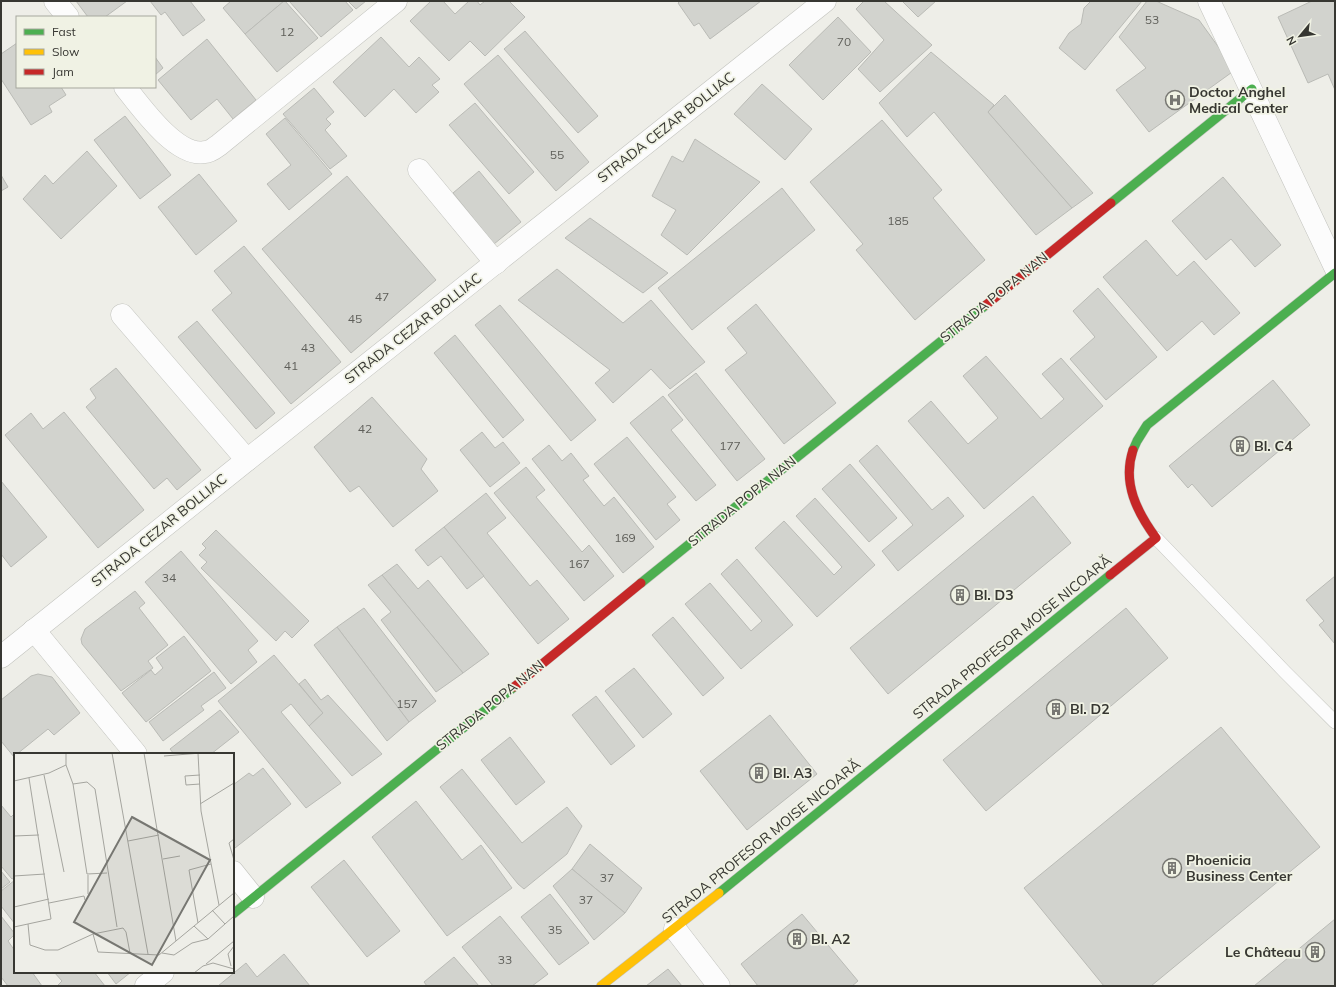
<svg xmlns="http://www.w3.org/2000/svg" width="1336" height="987" viewBox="0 0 1336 987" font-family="Mulish,sans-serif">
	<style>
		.building { fill: #d2d3ce; stroke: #babbb6 }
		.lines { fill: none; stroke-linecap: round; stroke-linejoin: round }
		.lane-casing { stroke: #c2c3be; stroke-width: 14 }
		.street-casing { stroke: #c2c3be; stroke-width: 23 }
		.fast-casing { stroke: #c2c3be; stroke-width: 10 }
		.slow-casing { stroke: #c2c3be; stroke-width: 10 }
		.jam-casing { stroke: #c2c3be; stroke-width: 10 }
		.lane { stroke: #fcfcfc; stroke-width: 13 }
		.street { stroke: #fcfcfc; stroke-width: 22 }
		.fast { stroke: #4caf50; stroke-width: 9 }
		.slow { stroke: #ffc107; stroke-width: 9 }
		.jam { stroke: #c62828; stroke-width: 9 }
		.labels { text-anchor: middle; stroke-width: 3.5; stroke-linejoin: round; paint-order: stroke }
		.number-label { font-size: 12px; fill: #5e5e59 }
		.poi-label { font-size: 14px; font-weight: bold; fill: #373732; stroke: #f0f2e4; text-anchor: start }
		.street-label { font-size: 14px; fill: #373732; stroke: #f0f2e4 }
		.inset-road { fill: none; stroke: #a5a59f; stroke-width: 1 }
		.view { fill: #777772; fill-opacity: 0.15; stroke: #777772; stroke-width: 2 }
		.inset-edge { fill: none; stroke: #373732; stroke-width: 2 }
	</style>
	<rect width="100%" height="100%" fill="#eeeee8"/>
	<g class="building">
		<polygon points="76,1 127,1 105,17 88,17"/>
		<polygon points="150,1 190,1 205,20 183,36 165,12 161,15"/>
		<polygon points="231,1 284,1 245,34 223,8"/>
		<polygon points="284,1 285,1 318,38 277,72 245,34"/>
		<polygon points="289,1 345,1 353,10 321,37"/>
		<polygon points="348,1 366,1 356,9"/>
		<polygon points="431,1 443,1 455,14 469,1 477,1 480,5 485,1 509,1 525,17 485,56 470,41 449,61 410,21"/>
		<polygon points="680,1 761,1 710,39 699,23 694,26 678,3"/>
		<polygon points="864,1 884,1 932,45 880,92 858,69 884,40 856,9"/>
		<polygon points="902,1 936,1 918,17"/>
		<polygon points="1091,1 1142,1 1085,70 1059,48 1069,33 1081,24 1084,8"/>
		<polygon points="1147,1 1156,1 1199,20 1235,70 1149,132 1116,90 1146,68 1119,37"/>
		<polygon points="1312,1 1335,1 1335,90 1328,74 1308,83 1278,17"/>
		<polygon points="838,17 871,52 823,100 789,65"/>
		<polygon points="525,31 598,116 578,133 504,49"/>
		<polygon points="381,37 409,67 419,57 440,79 432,85 439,92 416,113 394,89 365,117 333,82"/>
		<polygon points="207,39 256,100 233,119 217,99 191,120 158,80"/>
		<polygon points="17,43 17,87 61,87 66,95 49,106 52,112 31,125 1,79 1,54"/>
		<polygon points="931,52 994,105 988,112 1072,208 1036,235 934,112 907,137 879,103"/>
		<polygon points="498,55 589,162 556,191 464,84"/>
		<polygon points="155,57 163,68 155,75"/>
		<polygon points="762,84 812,129 785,160 734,114"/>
		<polygon points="314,88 334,112 326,119 331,124 325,130 347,156 330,169 283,114"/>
		<polygon points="1005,95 1093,193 1072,208 988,112"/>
		<polygon points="475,103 534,172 509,194 449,125"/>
		<polygon points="125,116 171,175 140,199 94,140"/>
		<polygon points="285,118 332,174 289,210 267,184 291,165 266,134"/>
		<polygon points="882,120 942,190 933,198 985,260 915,320 856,250 863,244 810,182"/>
		<polygon points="695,139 760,182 687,255 661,235 676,210 652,196 672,156 683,162"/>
		<polygon points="87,151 117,186 61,239 23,199 45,175 53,184"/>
		<polygon points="479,171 521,222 494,244 453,193"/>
		<polygon points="199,174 237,221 196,255 158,207"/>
		<polygon points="1,175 8,187 1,191"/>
		<polygon points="347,176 436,280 351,353 262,249"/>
		<polygon points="1223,177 1281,245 1255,267 1231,239 1206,260 1172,221"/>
		<polygon points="782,188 815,230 692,330 658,288"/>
		<polygon points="590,218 668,273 643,293 565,238"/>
		<polygon points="1146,240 1177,276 1194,261 1240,313 1214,335 1202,321 1167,351 1103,277"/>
		<polygon points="244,246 341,362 291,404 212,310 232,293 214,271"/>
		<polygon points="557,269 623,323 651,300 705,362 670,389 651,369 613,403 595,383 610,370 518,300"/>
		<polygon points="1098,288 1157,357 1106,400 1070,359 1095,337 1073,311"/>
		<polygon points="756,304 836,403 784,444 725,370 747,353 727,328"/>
		<polygon points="500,305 596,420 571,441 475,325"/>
		<polygon points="197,321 275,413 256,429 178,337"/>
		<polygon points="455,335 524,420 503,438 434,353"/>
		<polygon points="986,356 1041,419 1064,399 1042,374 1061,358 1103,406 984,509 908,421 931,401 968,444 998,418 963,376"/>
		<polygon points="116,368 201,470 177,490 167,478 154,489 86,407 96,398 90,389"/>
		<polygon points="696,373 765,459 737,481 668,395"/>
		<polygon points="1273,380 1310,425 1212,507 1192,484 1188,488 1169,466"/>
		<polygon points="663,396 683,420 671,430 716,485 696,501 630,423"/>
		<polygon points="372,397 427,459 421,469 438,491 393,527 359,486 350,492 314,447"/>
		<polygon points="64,412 144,510 98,548 5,435 31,413 43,429"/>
		<polygon points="482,432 495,448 503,442 520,463 490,487 460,450"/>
		<polygon points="627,437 676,497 667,504 680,520 656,540 594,464"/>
		<polygon points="549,445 562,461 571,453 589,476 583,480 604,506 614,497 654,547 623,573 532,459"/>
		<polygon points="877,445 932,510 948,497 964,516 898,571 882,551 913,525 859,461"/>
		<polygon points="850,464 897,518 869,542 822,489"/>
		<polygon points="526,467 545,490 536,497 582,552 589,545 614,576 584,601 494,493"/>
		<polygon points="1,481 47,537 11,567 1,554"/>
		<polygon points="486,493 506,518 487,533 530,586 537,580 569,619 538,644 444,527"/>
		<polygon points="1033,496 1071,543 888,694 850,648"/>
		<polygon points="815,498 875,565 817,617 755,548 784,521 834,575 842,567 796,516"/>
		<polygon points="444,527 484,576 467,589 441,556 428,566 415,550"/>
		<polygon points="216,530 309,621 292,638 285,631 276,641 201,568 207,562 199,555 206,548 202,544"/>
		<polygon points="181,551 258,641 248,650 257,662 231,684 145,582"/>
		<polygon points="737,559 793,625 741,669 685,604 710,583 751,631 762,621 721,574"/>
		<polygon points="397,564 418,589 428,580 489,654 463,673 382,575"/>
		<polygon points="382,575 463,673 436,692 381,620 391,612 368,585"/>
		<polygon points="1335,576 1335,644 1319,625 1324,621 1306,600"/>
		<polygon points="135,591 145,603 139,608 168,645 148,661 153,668 121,691 82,644 81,639 85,629"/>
		<polygon points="364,608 436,701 409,722 337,627"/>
		<polygon points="1126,608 1168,658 986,811 943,760"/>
		<polygon points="673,617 724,678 703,696 652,635"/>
		<polygon points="337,627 409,722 387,741 314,645"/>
		<polygon points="184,636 211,671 146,722 122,693 151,670 155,675 163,668 156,658"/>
		<polygon points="274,655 323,713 309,726 291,704 281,712 341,783 306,808 218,701"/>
		<polygon points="634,668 672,714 643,738 605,691"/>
		<polygon points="214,672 226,688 201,706 204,710 163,741 149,722"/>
		<polygon points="38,674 52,677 80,713 54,735 48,729 17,754 15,754 14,757 1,741 1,700 31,676"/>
		<polygon points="305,679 321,700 328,695 382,754 352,776 309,726 323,713 299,684"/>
		<polygon points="596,696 635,746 611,765 572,715"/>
		<polygon points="220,710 239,732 211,754 174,754 170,749"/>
		<polygon points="770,715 817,774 747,830 700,771"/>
		<polygon points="1221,727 1320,847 1151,986 1104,986 1024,888"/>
		<polygon points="510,737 545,782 516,805 481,760"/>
		<polygon points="263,768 291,804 235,848 233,845 233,785 249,773 253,776"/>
		<polygon points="462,769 522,843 567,807 582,826 567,854 524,889 518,884 440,787"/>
		<polygon points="416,801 462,860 481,845 512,888 447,936 372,837"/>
		<polygon points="1,805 11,817 13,815 15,818 15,877 12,879 1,866"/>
		<polygon points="590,844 642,888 625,913 572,869"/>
		<polygon points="344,860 400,931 367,957 311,887"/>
		<polygon points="572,869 625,913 594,940 553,886"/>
		<polygon points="1,871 10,882 1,889"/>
		<polygon points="15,880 15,924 1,906 1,891"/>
		<polygon points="550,894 589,943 559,965 521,917"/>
		<polygon points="802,914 858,981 852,986 758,986 741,964"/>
		<polygon points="1,916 15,934 8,941 15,951 15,972 32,972 42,986 8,986 1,977"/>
		<polygon points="500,916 548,974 532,986 493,986 462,947"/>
		<polygon points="1335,919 1335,986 1254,986"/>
		<polygon points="284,954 310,986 218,986 246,963 257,977"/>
		<polygon points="454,957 479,986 427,986 424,982"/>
		<polygon points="668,969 682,986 646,986"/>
		<polygon points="54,972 94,972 105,986 58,986 58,985 62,981"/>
		<polygon points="107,972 131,972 116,984"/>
	</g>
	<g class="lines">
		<g class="lane-casing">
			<polyline id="lane" points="1156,538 1285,672 1335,722"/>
		</g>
		<g class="street-casing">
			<g id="street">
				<polyline points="55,1 68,17"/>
				<polyline points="1209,1 1335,267"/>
				<path d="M125,87C141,107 177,158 205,152C210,152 215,148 219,145L396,1"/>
				<polyline points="419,170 496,263"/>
				<polyline points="122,315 247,460"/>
				<polyline points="34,630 136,754"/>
				<polyline points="1,657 247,460 825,1"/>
				<polyline points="233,872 253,897"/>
				<polyline points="675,929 719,986"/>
				<polyline points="146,986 163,972"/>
			</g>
		</g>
		<g class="fast-casing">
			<g id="fast">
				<polyline points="1111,203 1252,89"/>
				<polyline points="1133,450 1137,441 1147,425 1335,273"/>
				<polyline points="641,583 986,305"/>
				<polyline points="719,893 1110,575"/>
				<polyline points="233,914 514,687"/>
			</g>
		</g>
		<g class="slow-casing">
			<polyline id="slow" points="601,986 719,893"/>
		</g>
		<g class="jam-casing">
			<g id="jam">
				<polyline points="986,305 1111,203"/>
				<path d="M1110,575L1156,538C1137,512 1122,483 1133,450"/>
				<polyline points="514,687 641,583"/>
			</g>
		</g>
		<use href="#lane" class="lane"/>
		<use href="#street" class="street"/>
		<use href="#fast" class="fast"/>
		<use href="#slow" class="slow"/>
		<use href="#jam" class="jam"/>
	</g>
	<defs>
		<g id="hospital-ring" transform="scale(1)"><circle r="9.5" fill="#f0f2e4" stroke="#777772" stroke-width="1.5"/><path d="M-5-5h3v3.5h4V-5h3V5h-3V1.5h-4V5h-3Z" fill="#777772"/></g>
		<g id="building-ring" transform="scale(1)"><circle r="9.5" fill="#f0f2e4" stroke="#777772" stroke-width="1.5"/><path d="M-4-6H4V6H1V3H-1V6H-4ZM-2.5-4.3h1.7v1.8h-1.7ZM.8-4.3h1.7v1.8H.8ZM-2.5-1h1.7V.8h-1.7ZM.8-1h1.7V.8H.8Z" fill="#777772"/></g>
	</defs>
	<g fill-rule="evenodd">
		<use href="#hospital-ring" x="1175" y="100"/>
		<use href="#building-ring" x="1240" y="446"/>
		<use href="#building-ring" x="960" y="595"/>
		<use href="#building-ring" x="1056" y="709"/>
		<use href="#building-ring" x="759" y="773"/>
		<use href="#building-ring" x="1172" y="868"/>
		<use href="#building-ring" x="797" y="939"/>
		<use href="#building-ring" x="1315" y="952"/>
	</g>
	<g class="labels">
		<g class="number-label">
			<text x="1152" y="24">53</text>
			<text x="287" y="36">12</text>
			<text x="844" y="46">70</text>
			<text x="557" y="159">55</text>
			<text x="898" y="225">185</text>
			<text x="382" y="301">47</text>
			<text x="355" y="323">45</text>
			<text x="308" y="352">43</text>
			<text x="291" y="370">41</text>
			<text x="365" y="433">42</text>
			<text x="730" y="450">177</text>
			<text x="625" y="542">169</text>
			<text x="579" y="568">167</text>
			<text x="169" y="582">34</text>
			<text x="407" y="708">157</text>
			<text x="607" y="882">37</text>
			<text x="586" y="904">37</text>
			<text x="555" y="934">35</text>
			<text x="505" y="964">33</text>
		</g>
		<g class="poi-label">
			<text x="1189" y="97">Doctor Anghel<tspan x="1189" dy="16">Medical Center</tspan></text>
			<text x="1254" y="451">Bl. C4</text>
			<text x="974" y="600">Bl. D3</text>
			<text x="1070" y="714">Bl. D2</text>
			<text x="773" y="778">Bl. A3</text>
			<text x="1186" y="865">Phoenicia<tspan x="1186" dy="16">Business Center</tspan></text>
			<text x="811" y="944">Bl. A2</text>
			<text x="1301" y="957" text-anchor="end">Le Château</text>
		</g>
		<g class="street-label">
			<text transform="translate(666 127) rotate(-38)" y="5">STRADA CEZAR BOLLIAC</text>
			<text transform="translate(994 297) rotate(-39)" y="5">STRADA POPA NAN</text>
			<text transform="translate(413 328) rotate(-38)" y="5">STRADA CEZAR BOLLIAC</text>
			<text transform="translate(742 501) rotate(-39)" y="5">STRADA POPA NAN</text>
			<text transform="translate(159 530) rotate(-39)" y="5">STRADA CEZAR BOLLIAC</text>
			<text transform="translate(1012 637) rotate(-39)" y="5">STRADA PROFESOR MOISE NICOARĂ</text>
			<text transform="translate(490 705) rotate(-39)" y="5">STRADA POPA NAN</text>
			<text transform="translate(761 841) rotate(-39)" y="5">STRADA PROFESOR MOISE NICOARĂ</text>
		</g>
	</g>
	<g transform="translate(14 753)">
		<rect width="220" height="220" fill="#eeeee8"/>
		<path class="inset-road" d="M52,0V12L59,31L73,121L93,120M98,0L134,201M130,0L162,188M184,0L187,58L205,152M150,3L187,0M30,22L50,119M186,22L171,23L172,32L186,31M0,28L35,20L52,12M59,31L73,29L81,36L103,174M186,51L220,30M0,83L25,82M220,86L215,90L220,107M114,88L145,82M149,106L166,103M74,122V141M0,123L31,121M35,150L70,143L71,147M0,154L35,146M198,157L211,171M184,170L175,117L197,111M14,171L16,192L31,197H44L79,181L109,175L112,179L116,200M180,173L194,186M0,174L37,166L15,25M79,181L84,199L145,202L220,140M148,200L160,202L178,190L194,186L220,163M192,211L220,188M217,213L214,201L220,193M180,220L189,213L199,210L220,216M195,220H208"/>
		<path class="view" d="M118,64L196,107L138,212L60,169Z"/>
		<rect width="220" height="220" class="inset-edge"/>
	</g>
	<rect width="1336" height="987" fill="none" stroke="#373732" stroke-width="4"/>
	<rect x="16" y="16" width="140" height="72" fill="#f0f2e4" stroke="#a6a79d"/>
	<rect x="24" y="29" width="20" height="6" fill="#4caf50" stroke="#a6a79d"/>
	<text x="52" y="36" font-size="12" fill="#373732">Fast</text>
	<rect x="24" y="49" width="20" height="6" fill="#ffc107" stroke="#a6a79d"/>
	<text x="52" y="56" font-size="12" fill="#373732">Slow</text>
	<rect x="24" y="69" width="20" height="6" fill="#c62828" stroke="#a6a79d"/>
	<text x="52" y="76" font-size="12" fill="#373732">Jam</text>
	<g transform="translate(1300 36) rotate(241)" stroke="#f0f2e4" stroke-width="3" paint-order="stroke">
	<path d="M0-3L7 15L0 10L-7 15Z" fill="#373732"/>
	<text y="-6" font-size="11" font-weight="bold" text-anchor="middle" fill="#373732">N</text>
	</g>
</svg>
